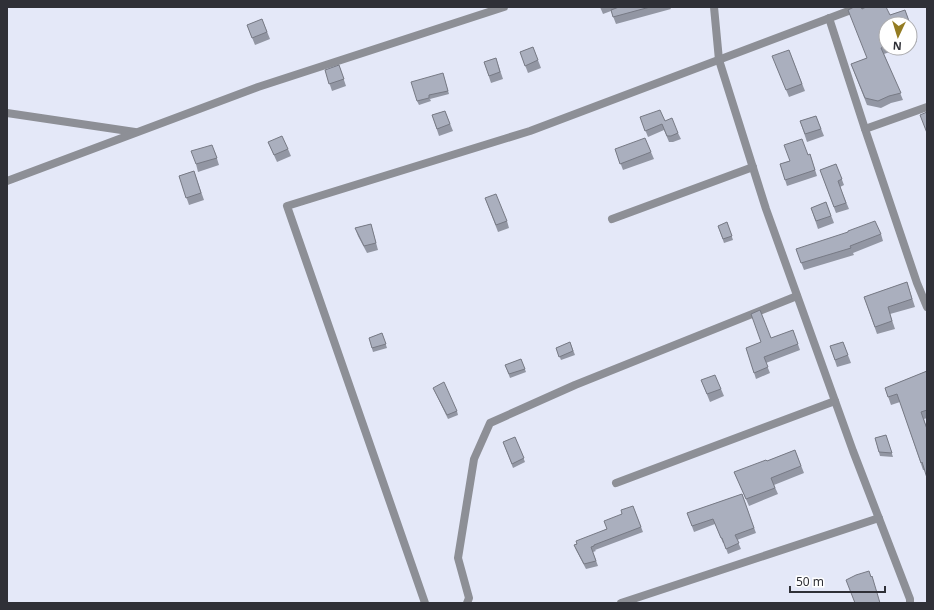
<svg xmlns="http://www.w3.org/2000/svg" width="934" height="610" viewBox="0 0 934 610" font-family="'Noto Sans',sans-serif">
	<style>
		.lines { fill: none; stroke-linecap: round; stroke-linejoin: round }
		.minor { stroke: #8d8f96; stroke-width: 8 }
		.wall { fill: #9296a3 }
		.building { fill: #aaafbe; stroke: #777a85 }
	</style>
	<rect width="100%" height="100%" fill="#e4e8f8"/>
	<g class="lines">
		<g class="minor">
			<polyline points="714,7 719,60 766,209 853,451 910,599 910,603"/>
			<polyline points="829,18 865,129 917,283 927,307"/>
			<polyline points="7,113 135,132"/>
			<polyline points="865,129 927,107"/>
			<polyline points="7,181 258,87 504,7"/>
			<polyline points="612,219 753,167"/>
			<polyline points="616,483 835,401"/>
			<polyline points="425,603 287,206 530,131 859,7"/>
			<polyline points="467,603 469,598 458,558 474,459 490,423 575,385 797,296"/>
			<polyline points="621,603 879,518"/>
		</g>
	</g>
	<g class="wall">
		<polygon points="600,7 670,7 671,9 616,24 611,11 603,14"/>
		<polygon points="862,9 890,15 905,10 917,42 910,44 910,24 886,24 886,48 901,48 884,54 903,100 891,103 881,108 867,105 851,64 867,58"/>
		<polygon points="262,19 270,39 255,45 247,25"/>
		<polygon points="533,47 541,68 528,73 520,52"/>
		<polygon points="789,50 805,91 789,97 775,63"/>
		<polygon points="496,58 503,79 491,83 484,62"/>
		<polygon points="339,65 346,86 332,91 325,70"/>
		<polygon points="443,73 449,94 430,99 431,101 419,105 417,101"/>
		<polygon points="445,111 453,131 439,136 432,115"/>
		<polygon points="816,116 824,136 807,142 800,121"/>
		<polygon points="640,117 665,121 678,133 681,139 673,142 669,142 664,130 648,137"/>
		<polygon points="268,142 288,149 291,156 277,162"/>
		<polygon points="615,149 651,152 654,159 623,170"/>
		<polygon points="215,152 219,165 198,172 196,164"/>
		<polygon points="810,154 817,176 787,186 780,164"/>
		<polygon points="836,164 844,185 840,187 849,209 836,213 820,170"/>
		<polygon points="194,171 204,200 189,205 179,176"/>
		<polygon points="485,198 507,221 509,228 498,232"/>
		<polygon points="826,202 834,223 818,229 811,208"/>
		<polygon points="727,222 733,240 724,243 718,226"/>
		<polygon points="371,224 378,250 367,253 358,236 355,228"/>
		<polygon points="881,234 883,241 853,253 854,255 804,270 796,249"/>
		<polygon points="907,282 915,307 890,314 895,329 877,334 864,297"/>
		<polygon points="793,330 800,350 766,363 770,373 756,379 746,348"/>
		<polygon points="382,333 387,348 373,352 369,338"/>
		<polygon points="570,342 575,355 561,360 556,348"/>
		<polygon points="843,342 851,363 837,367 830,346"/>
		<polygon points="521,359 526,372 510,378 505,365"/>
		<polygon points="927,371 927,418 924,419 927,429 925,470 923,470 900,402 891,405 885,388"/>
		<polygon points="701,380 721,389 724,396 710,402"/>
		<polygon points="433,388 457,411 458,415 448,419"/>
		<polygon points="886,435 893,457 880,456 875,438"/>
		<polygon points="515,437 525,462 513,468 503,442"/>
		<polygon points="795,450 804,473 774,485 778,494 749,506 734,472 767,461"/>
		<polygon points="742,494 756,533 737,540 741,549 728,554 724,543 723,543 715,524 694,532 687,513"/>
		<polygon points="633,506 643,532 595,550 596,551 593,552 598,566 586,569 576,550 574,545 606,529 622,514"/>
	</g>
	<g class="building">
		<polygon points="619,7 650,7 613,17 611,10"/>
		<polygon points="854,7 861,7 862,9 866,7 886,7 890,15 905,10 914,35 910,37 910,24 886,24 886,46 881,48 901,93 889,96 878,101 865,98 851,64 867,58 848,10"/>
		<polygon points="262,19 267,32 252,38 247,25"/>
		<polygon points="533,47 538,60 525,66 520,52"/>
		<polygon points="789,50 802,84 786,90 772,56"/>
		<polygon points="496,58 500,72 489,76 484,62"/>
		<polygon points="339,65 344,79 329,84 325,70"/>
		<polygon points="443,73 448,91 429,95 429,98 417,101 411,82"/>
		<polygon points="660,110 665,121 672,118 678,133 671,136 667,136 662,124 645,131 640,117"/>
		<polygon points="445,111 450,124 437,129 432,115"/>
		<polygon points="927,112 927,133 920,115"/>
		<polygon points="816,116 821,129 805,134 800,121"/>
		<polygon points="282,136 288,149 274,155 268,142"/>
		<polygon points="645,138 651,152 620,164 615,149"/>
		<polygon points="802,139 808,155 810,154 815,170 785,180 780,164 790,161 784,145"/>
		<polygon points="212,145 217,158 196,164 191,151"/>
		<polygon points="836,164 842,179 838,181 846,203 834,207 820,170"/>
		<polygon points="194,171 201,193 186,198 179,176"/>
		<polygon points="496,194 507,221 496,225 485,198"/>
		<polygon points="826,202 831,216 816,221 811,208"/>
		<polygon points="875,221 881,234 850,246 851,248 801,263 796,249 848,232 848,231"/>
		<polygon points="727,222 732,236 723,239 718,226"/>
		<polygon points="371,224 376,243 364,246 355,228"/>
		<polygon points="907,282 912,299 888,307 892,321 875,327 864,297"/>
		<polygon points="760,310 771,338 793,330 798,344 764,357 768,367 754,373 746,348 761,342 751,314"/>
		<polygon points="382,333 386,344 372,348 369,338"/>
		<polygon points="570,342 573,351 559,357 556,348"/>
		<polygon points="843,342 848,355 835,360 830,346"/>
		<polygon points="521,359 525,369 509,374 505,365"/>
		<polygon points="927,371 927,410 921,412 927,429 927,478 922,462 921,463 897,394 888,397 885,388"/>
		<polygon points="715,375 721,389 707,394 701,380"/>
		<polygon points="444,382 457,411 447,415 433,388"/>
		<polygon points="886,435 892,453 879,452 875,438"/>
		<polygon points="515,437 524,458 512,464 503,442"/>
		<polygon points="795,450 801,466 771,478 775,488 746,499 734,472 766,460 767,461"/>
		<polygon points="742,494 754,528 735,535 739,543 726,549 722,538 721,538 713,519 692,526 687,513"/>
		<polygon points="633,506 641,527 594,545 594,546 591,547 596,561 584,564 574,545 577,544 576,541 607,529 604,521 622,514 621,510"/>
		<polygon points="869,571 871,577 872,576 880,603 855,603 846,580 856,575"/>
	</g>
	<rect width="934" height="610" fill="none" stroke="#2f3037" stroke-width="16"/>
	<g transform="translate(898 36) rotate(184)"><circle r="19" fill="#ffffff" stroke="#acacaf"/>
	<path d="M0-3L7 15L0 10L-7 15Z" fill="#947c23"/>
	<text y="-6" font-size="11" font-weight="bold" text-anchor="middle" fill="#2f3037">N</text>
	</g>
	<path d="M790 586v6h95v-6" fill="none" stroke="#2f3037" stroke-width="2"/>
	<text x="796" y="586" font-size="12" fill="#2f3037" stroke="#ffffff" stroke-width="3" paint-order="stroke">50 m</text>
</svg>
